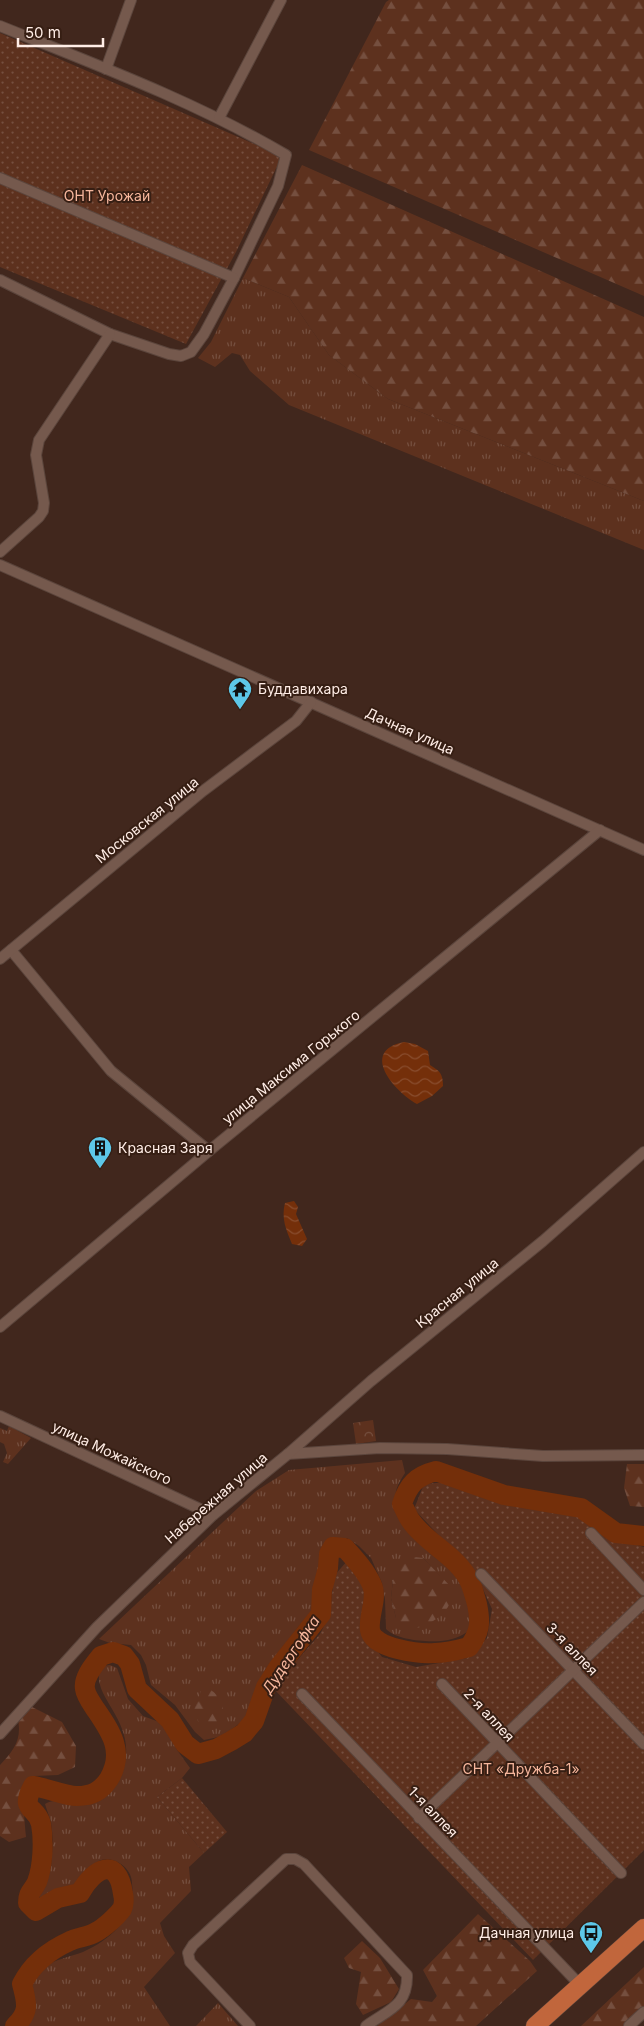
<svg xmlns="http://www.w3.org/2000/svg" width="644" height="2026" viewBox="0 0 644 2026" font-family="Inter,sans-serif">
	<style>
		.grass { fill: url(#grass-tufts); fill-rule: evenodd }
		.forest { fill: url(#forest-firs) }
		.park { fill: url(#park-crowns) }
		.garden { fill: url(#garden-dots) }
		.water { fill: url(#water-waves) }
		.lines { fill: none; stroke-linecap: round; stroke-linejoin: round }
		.river { stroke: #742f0a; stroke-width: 20 }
		.minor-casing { stroke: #5b453c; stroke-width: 12 }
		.trunk-casing { stroke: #5b453c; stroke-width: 19 }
		.minor { stroke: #75594d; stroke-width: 10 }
		.trunk { stroke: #c1663c; stroke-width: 18 }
		.labels { text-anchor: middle; stroke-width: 4; stroke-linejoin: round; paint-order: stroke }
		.park-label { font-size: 14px; fill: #f6b69c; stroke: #361e13 }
		.poi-label { font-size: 14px; fill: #ffede6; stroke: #361e13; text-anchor: start }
		.street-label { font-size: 14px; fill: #ffede6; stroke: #361e13 }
		.water-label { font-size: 15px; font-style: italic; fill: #f7b79d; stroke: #361e13 }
	</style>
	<defs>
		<pattern id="grass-tufts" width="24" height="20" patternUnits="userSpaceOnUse" patternTransform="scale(1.25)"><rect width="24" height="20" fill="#5d311e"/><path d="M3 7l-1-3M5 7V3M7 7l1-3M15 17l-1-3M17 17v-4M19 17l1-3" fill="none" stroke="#754f3f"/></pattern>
		<pattern id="forest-firs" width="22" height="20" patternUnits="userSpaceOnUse" patternTransform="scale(1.25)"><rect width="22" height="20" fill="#5d311e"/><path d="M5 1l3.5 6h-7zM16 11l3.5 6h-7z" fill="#754f3f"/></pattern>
		<pattern id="park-crowns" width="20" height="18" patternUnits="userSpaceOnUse" patternTransform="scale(1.25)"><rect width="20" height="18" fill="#5d311e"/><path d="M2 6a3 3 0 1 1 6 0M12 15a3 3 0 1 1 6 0" fill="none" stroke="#754f3f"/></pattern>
		<pattern id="garden-dots" width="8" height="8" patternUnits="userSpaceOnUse" patternTransform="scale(1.25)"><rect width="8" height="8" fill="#5d311e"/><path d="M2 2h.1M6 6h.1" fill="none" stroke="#754f3f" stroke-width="1.8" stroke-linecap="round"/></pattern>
		<pattern id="water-waves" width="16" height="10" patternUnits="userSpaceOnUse" patternTransform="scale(1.25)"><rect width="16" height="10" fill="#742f0a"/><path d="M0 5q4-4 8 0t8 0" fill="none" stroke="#894d2e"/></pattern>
	</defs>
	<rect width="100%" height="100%" fill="#41271d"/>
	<g class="grass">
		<polygon points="243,278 289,297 329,355 388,399 644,501 644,550 289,405 250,371 240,355 232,353 215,367 198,358 211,342"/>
		<polygon points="9,1426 31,1438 8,1464 3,1462 7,1453 4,1444 0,1442 0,1428 7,1431"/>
		<path d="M402,1460L405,1473C397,1485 394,1492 396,1505C402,1539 431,1544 453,1565C469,1580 473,1603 476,1625C468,1632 459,1638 448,1640C432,1643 398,1641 386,1629L385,1599L382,1583L371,1558L359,1546L347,1538L336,1539L328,1547L319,1574L320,1593L315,1610L298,1627L265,1670L249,1716L223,1736L204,1740L195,1732L175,1705L151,1685L146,1665L141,1655L131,1645L110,1643L99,1639L256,1491L289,1470ZM423,1558L440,1576L396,1618L391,1598L393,1580Z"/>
		<path d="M110,1665L117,1668L128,1699L143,1716L159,1722L172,1737L177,1750L190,1768L182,1778L157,1797L204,1853L189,1867L191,1891L160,1923L164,1936L175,1953L144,1987L170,2026H26L33,2011L31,1981C35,1977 39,1970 44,1967C56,1959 70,1957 83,1952C113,1939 136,1916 132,1883C132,1875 127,1868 121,1864C97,1849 90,1872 75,1885C71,1889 67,1888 62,1891C53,1894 47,1905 39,1897L51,1867L53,1840L51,1822L45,1804C53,1799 60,1801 70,1802C94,1804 109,1797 120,1775C145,1723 85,1696 102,1666Z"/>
		<polygon points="218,2003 238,2026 196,2026"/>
	</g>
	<g class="forest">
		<polygon points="389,0 644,0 644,296 309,150 386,2"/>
		<polygon points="302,165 644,317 644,501 388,399 329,355 289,297 243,278"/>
		<polygon points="627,1464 644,1464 644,1507 630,1506 624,1488"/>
		<path d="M414,1557L423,1558L453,1589C452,1594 451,1601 449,1605C442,1619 423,1628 408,1630L396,1618L391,1598L393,1580L404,1563Z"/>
		<path d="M203,1686C226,1696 229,1712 212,1730L200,1724L193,1712Z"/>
		<path d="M26,1704L62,1722L76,1746L75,1767L58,1775L33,1776C21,1796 24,1816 26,1837L9,1842L0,1836V1765C15,1749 23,1738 17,1715Z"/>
		<polygon points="478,1914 530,1961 537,1971 476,2026 377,2026 411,1999 432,2002 437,1996 423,1970"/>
		<polygon points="362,1941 380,1958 399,1989 391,2002 363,2015 356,2004 361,1972 349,1968 344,1958"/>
		<polygon points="644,1967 644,2008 625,2026 581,2026"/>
	</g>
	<polygon class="park" points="373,1420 376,1441 356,1444 353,1423"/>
	<g class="garden">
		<polygon points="0,33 282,156 236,252 186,344 0,267"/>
		<polygon points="449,1482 501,1499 576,1515 613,1538 644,1547 644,1850 533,1960 273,1688 320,1634 330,1614 334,1576 348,1560 367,1594 364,1634 382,1657 416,1667 467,1658 487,1638 492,1609 477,1576 414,1509 424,1484"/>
		<polygon points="182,1778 227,1832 204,1853 157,1797"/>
	</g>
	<g class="water">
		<path d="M404,1042L415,1044L428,1051L430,1065C440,1071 443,1074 443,1086L432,1096L417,1104C394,1091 359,1051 404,1042Z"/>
		<path d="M294,1201L298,1207L296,1214L307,1239L302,1246L292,1244C286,1230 281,1218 285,1203Z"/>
	</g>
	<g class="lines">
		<path class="river" d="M15,2026C30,2012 27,2003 22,1984C32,1964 50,1950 70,1941C78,1937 88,1937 96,1932C104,1928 117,1916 122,1909C124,1905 124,1898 123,1894C118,1855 94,1868 80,1893L58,1898L36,1911L28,1903C28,1891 33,1891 37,1882C43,1866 44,1841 41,1824C37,1806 19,1812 33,1786C47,1788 65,1796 77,1796C92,1796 101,1791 109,1779C125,1752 111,1732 96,1710C92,1704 86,1696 85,1689C83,1677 94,1665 101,1656L113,1652L124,1656L130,1664L137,1689L170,1720L185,1744L198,1754L216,1749L231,1741L244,1733L254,1721L266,1687L278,1668L321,1614L322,1590L328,1568L329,1554L333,1547L345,1548C355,1559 366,1571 372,1585C378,1598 368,1616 370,1630C373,1649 420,1654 435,1653C446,1653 458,1650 469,1647C480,1632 481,1623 477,1604C475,1597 473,1589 470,1582C458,1556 427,1544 411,1521C407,1516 405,1509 402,1504C408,1485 416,1476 436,1471L504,1495L581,1508L616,1533L644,1536"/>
		<g class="minor-casing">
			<g id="minor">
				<path d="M0,26C97,65 196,102 286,155L278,186L234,278L204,334L191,352L181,356L169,354L110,334L0,280"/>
				<polyline points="106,69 131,0"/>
				<polyline points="219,118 281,0"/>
				<polyline points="0,178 234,278"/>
				<polyline points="0,552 39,517 43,511 44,503 36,455 39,440 110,334"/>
				<polyline points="0,565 644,850"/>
				<polyline points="11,950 111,1071 209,1151"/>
				<polyline points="0,959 203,791 296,721 311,702"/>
				<polyline points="0,1327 209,1151 600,830"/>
				<polyline points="0,1416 213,1515"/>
				<polyline points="288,1454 380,1448 447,1449 543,1456 644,1455"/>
				<polyline points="591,1533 644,1590"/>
				<polyline points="481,1574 644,1744"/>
				<polyline points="442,1684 621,1873"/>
				<polyline points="302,1694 581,1986"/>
				<polyline points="0,1734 97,1627 213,1515 288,1454 371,1381 543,1241 644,1152"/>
				<polyline points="419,1818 644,1602"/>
				<path d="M250,2026L190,1962L188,1953L193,1945L286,1859H295L304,1864L407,1975C408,2006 388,2010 366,2026"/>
				<polyline points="629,2026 644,2012"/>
			</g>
		</g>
		<g class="trunk-casing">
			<polyline id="trunk" points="535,2026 644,1928"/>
		</g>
		<use href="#minor" class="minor"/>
		<use href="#trunk" class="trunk"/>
	</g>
	<defs>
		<g id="temple-pin" transform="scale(1.25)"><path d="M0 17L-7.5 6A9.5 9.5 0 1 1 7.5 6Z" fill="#5dc7e8" stroke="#361e13"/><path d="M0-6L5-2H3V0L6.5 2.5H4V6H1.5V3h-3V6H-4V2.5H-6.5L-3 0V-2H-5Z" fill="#111"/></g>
		<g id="building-pin" transform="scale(1.25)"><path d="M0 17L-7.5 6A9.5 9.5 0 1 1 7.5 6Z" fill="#5dc7e8" stroke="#361e13"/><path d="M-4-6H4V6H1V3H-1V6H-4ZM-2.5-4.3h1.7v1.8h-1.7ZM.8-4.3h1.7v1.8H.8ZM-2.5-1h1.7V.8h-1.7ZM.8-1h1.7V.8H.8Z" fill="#111"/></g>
		<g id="bus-pin" transform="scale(1.25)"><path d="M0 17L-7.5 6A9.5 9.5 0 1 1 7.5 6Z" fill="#5dc7e8" stroke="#361e13"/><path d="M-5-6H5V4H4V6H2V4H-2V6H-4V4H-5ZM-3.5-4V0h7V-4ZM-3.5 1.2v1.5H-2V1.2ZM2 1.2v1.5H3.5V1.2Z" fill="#111"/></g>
	</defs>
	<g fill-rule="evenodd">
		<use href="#temple-pin" x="240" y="689"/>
		<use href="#building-pin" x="100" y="1148"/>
		<use href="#bus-pin" x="591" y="1933"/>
	</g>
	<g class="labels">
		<g class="park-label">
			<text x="107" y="201">ОНТ Урожай</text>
			<text x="521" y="1774">СНТ «Дружба-1»</text>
		</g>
		<g class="poi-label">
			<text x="258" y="694">Буддавихара</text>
			<text x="118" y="1153">Красная Заря</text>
			<text x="574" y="1938" text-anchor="end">Дачная улица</text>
		</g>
		<g class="street-label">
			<text transform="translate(410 731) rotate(24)" y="5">Дачная улица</text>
			<text transform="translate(147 820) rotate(-39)" y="5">Московская улица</text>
			<text transform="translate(291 1067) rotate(-39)" y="5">улица Максима Горького</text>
			<text transform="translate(457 1293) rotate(-39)" y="5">Красная улица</text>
			<text transform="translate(112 1453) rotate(25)" y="5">улица Можайского</text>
			<text transform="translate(216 1498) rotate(-41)" y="5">Набережная улица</text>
			<text transform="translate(572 1649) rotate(46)" y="5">3-я аллея</text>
			<text transform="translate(489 1715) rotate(47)" y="5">2-я аллея</text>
			<text transform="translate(433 1812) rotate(46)" y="5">1-я аллея</text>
		</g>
		<g class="water-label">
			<text transform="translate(291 1655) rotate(-56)" y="5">Дудергофка</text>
		</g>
	</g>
	<path d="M18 38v8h85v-8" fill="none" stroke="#ffede6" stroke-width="2.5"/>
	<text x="25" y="38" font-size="15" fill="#ffede6" stroke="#361e13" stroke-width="4" paint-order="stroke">50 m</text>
</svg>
